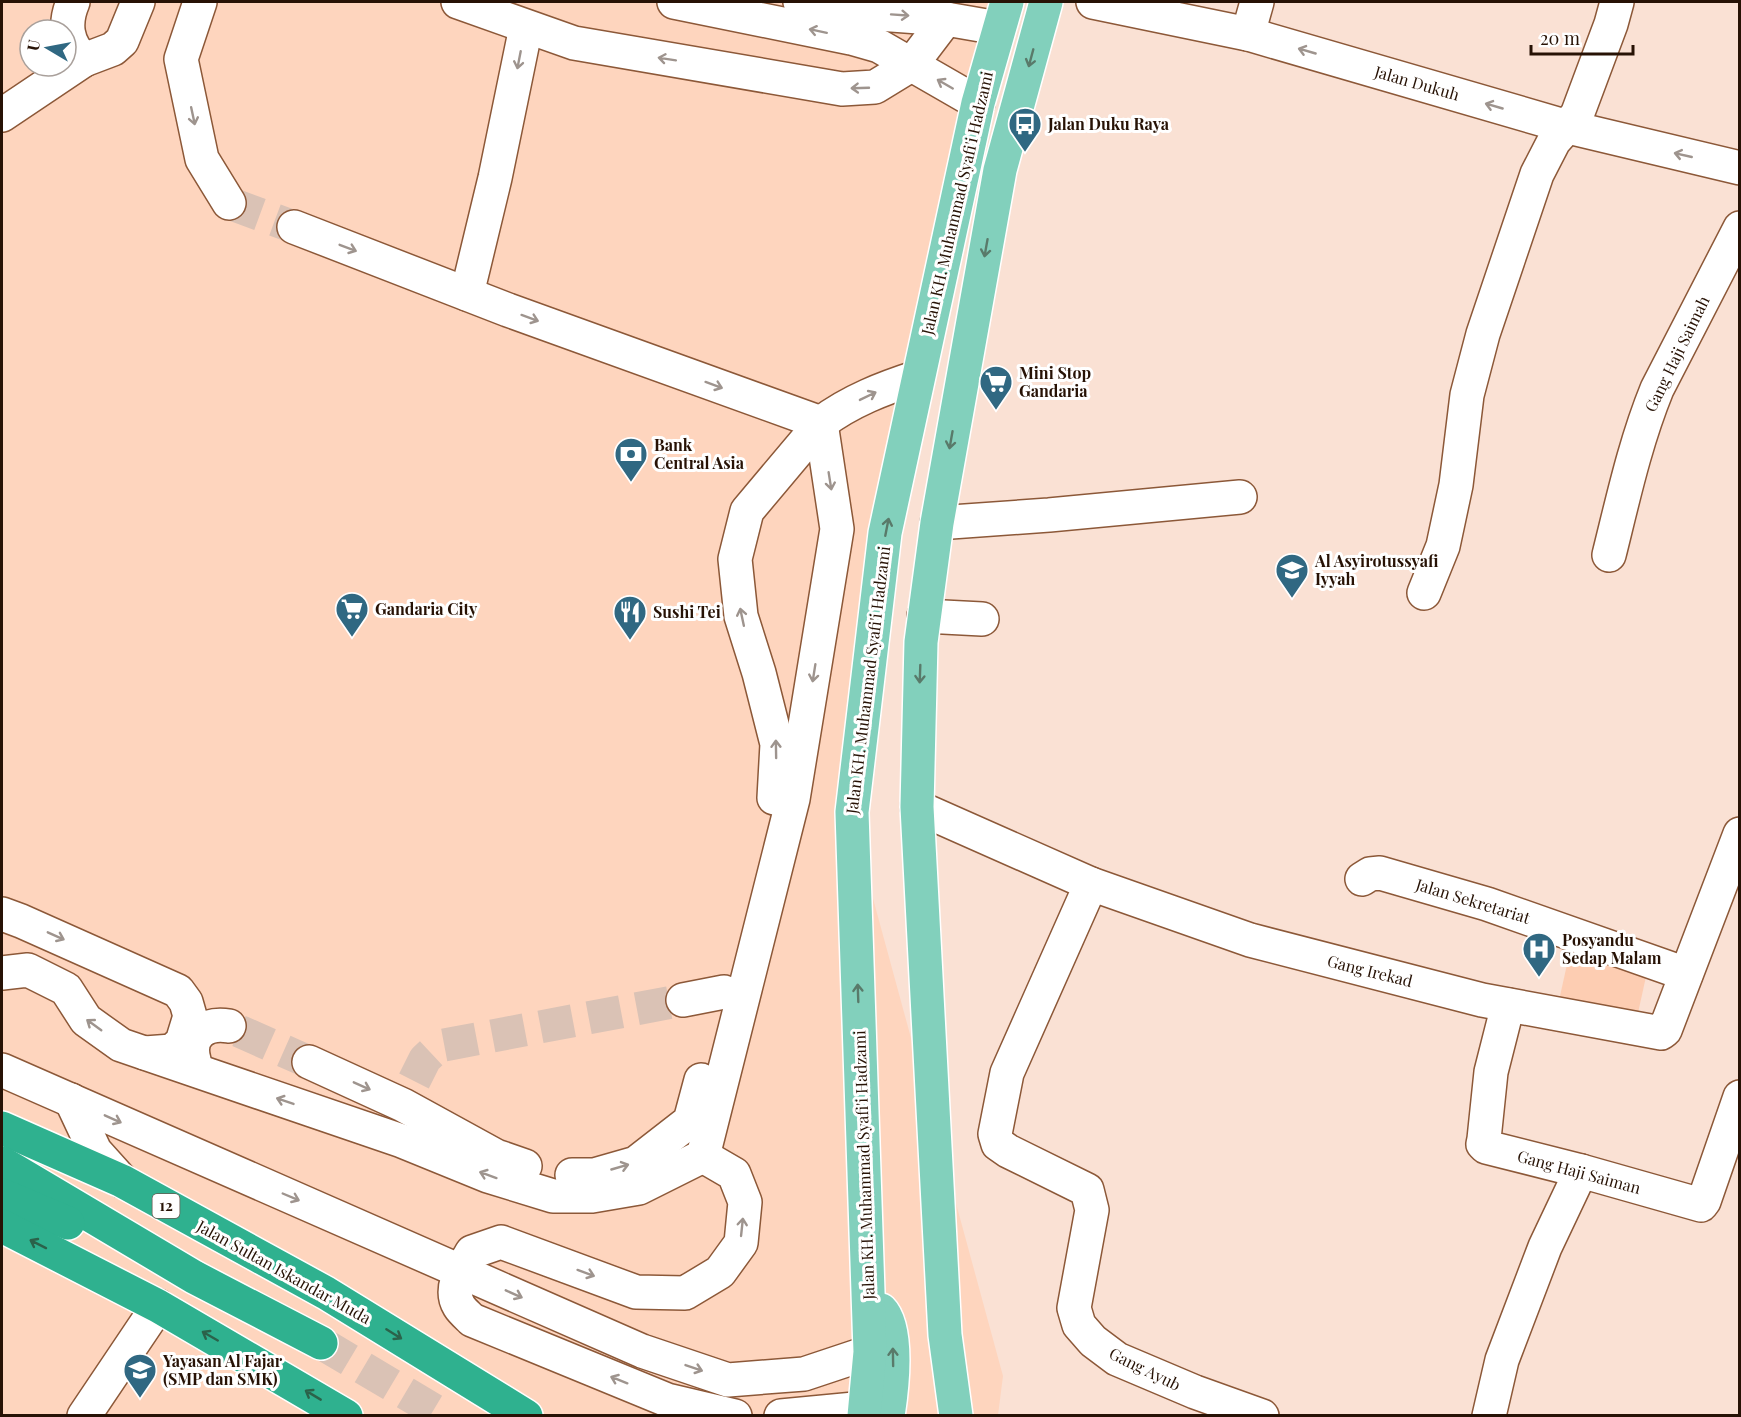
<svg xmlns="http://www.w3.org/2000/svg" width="1741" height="1417" viewBox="0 0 1741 1417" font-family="'Playfair Display',serif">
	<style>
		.built { fill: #fed5be; fill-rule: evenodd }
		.green { fill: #fdcdb2 }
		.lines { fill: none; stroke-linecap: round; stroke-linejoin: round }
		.minor-tunnel { stroke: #dac2b5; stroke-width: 33; stroke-dasharray: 33 16; stroke-linecap: butt }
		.highway-tunnel { stroke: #dac2b5; stroke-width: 33; stroke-dasharray: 33 16; stroke-linecap: butt }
		.minor-casing { stroke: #8c5838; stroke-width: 36 }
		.major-casing { stroke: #fff; stroke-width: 36 }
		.highway-casing { stroke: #fff; stroke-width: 36 }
		.minor { stroke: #fff; stroke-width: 33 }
		.major { stroke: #82d0bc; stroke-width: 33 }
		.highway { stroke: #2fb18f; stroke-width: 33 }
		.oneway { stroke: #9e948e }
		.oneway2 { stroke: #597a6a }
		.oneway3 { stroke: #2b624a }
		.labels { text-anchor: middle; stroke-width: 6; stroke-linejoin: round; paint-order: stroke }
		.shield { fill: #fff; stroke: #685950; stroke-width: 1.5 }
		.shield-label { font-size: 15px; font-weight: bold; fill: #271205 }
		.street-label { font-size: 16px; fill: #271205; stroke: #fff }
		.poi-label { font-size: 16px; font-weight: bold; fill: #271205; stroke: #fff; text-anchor: start }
	</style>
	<rect width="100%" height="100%" fill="#fae1d4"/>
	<path class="built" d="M2,2H1005L895,470L850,814L1003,1376L998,1415L2,1416ZM30,30H66V66H30Z"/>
	<polygon class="green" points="1572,942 1649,963 1636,1022 1558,1005"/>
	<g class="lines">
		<g class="minor-tunnel">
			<polyline points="229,203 294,227"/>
			<polyline points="239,1031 309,1062"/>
			<polyline points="414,1081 425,1059 439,1046 683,1000"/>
		</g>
		<polyline class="highway-tunnel" points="321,1343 444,1416"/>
		<g class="minor-casing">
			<g id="minor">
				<path d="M73,2C64,23 66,43 84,60L113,49L122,41L138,2"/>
				<polyline points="200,2 181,59 202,159 229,203"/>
				<polyline points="458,2 574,43 842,89 875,87 911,65 946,19"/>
				<polyline points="674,2 851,38 879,46 978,103"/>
				<polyline points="800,2 851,12 946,19 998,28"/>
				<polyline points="1093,2 1248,34 1568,127 1740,168"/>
				<polyline points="1248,34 1257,2"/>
				<polyline points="2,115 84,60"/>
				<polyline points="294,227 508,310 821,423"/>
				<polyline points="467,294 495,178 526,27"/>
				<polyline points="937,523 1049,515 1240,497"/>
				<path d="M1609,555C1623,499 1635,443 1657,389L1740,228"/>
				<polyline points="1424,593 1443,546 1456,485 1467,395 1483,334 1537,174 1554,141 1577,115 1611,24 1617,2"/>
				<polyline points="924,616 982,619"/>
				<path d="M774,798L777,744L759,673L741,616L735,559L747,511L821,423C850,401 884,388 918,377"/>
				<polyline points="917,807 1091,884 1007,1073 995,1134 998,1144 1008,1151 1087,1190 1092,1210 1074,1308 1079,1325 1093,1341 1117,1359 1195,1392 1262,1416"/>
				<polyline points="1362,879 1370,874 1380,873 1487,904 1686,974"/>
				<polyline points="1091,884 1250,940 1482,1000 1661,1033 1665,1030 1740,834"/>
				<polyline points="2,914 21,921 178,991 186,1002 190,1016 182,1042 172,1051 145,1053"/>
				<polyline points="2,973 28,970 66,989 86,1020 121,1045 402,1141 488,1176 553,1196 592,1196 639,1188 703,1156 793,799 837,529 821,423"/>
				<polyline points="683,1000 724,992"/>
				<polyline points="1508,1005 1491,1072 1484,1139 1483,1144 1486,1147 1581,1171 1701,1205 1704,1201 1740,1097"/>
				<path d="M194,1060C187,1035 206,1022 229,1026"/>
				<polyline points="309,1062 403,1105 496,1156 525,1166"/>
				<polyline points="2,1070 642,1351 728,1380 804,1374 870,1352"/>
				<polyline points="71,1100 95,1151 122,1181"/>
				<path d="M703,1156L734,1174L745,1202L741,1243L720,1272L685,1293L636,1292L501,1242L472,1252C463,1267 448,1288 459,1306C462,1311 468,1316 472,1320L667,1400L735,1416"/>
				<polyline points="572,1175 594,1175 636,1163 690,1121 701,1080"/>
				<polyline points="84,1416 158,1306"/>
				<polyline points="781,1416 865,1408"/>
				<polyline points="1489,1416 1502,1360 1545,1247 1581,1171"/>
			</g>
		</g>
		<g class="major-casing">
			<g id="major">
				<path d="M881,1310C900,1329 892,1390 888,1416"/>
				<polyline points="864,1416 870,1352 852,812 885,533 978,103 1007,2"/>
				<polyline points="956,1416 945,1335 917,807 921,642 937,523 1000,170 1046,2"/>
			</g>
		</g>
		<g class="highway-casing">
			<g id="highway">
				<polyline points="2,1128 122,1181 326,1293 526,1416"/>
				<polyline points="2,1163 194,1277 321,1343"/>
				<polyline points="2,1195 68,1223"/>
				<polyline points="2,1226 158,1306 346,1416"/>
			</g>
		</g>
		<use href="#minor" class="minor"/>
		<use href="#major" class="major"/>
		<use href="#highway" class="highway"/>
	</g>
	<defs><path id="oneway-shaft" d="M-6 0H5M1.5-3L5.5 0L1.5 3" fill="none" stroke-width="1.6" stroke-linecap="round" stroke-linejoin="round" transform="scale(1.5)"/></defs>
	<g class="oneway">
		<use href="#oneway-shaft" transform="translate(900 15) rotate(4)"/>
		<use href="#oneway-shaft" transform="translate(818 31) rotate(-168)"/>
		<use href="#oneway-shaft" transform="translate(1307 51) rotate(-164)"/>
		<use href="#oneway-shaft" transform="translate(667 59) rotate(-171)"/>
		<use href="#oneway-shaft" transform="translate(519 60) rotate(101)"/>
		<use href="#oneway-shaft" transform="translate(945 84) rotate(-150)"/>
		<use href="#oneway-shaft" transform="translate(860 88) rotate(178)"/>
		<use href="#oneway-shaft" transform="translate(1494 106) rotate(-164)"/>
		<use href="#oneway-shaft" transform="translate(193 116) rotate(78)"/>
		<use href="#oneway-shaft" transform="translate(1683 155) rotate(-167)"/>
		<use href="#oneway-shaft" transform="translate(348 248) rotate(21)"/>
		<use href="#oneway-shaft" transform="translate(530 318) rotate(20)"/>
		<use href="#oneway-shaft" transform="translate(714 385) rotate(20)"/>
		<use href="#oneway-shaft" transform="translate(868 396) rotate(-26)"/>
		<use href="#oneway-shaft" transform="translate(830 481) rotate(81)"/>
		<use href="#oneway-shaft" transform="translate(742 617) rotate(-102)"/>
		<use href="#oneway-shaft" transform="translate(814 673) rotate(99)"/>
		<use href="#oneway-shaft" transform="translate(776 749) rotate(-91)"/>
		<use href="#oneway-shaft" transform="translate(56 936) rotate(24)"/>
		<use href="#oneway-shaft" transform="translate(94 1025) rotate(-144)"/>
		<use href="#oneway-shaft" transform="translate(362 1086) rotate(24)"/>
		<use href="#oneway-shaft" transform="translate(285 1101) rotate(-161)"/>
		<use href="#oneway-shaft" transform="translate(113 1119) rotate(24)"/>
		<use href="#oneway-shaft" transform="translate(620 1167) rotate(-16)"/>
		<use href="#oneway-shaft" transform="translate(488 1175) rotate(-160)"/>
		<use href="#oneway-shaft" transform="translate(291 1197) rotate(23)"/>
		<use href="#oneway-shaft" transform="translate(742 1227) rotate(-84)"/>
		<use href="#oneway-shaft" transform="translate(586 1273) rotate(20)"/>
		<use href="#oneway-shaft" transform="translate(514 1294) rotate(24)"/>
		<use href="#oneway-shaft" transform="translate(694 1368) rotate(19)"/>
		<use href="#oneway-shaft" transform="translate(619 1380) rotate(-158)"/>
	</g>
	<g class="oneway2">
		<use href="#oneway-shaft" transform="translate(1031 58) rotate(105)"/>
		<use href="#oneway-shaft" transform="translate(986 248) rotate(100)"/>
		<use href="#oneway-shaft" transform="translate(951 440) rotate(100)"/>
		<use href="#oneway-shaft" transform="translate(887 527) rotate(-79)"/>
		<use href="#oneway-shaft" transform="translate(920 674) rotate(92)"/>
		<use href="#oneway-shaft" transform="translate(858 993) rotate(-92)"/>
		<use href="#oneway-shaft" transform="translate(893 1357) rotate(-91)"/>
	</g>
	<g class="oneway3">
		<use href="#oneway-shaft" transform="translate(38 1244) rotate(-153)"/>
		<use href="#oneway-shaft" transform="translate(394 1334) rotate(32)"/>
		<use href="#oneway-shaft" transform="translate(210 1336) rotate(-150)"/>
		<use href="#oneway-shaft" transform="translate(313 1395) rotate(-149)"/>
	</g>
	<defs>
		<g id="bus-pin" transform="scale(1.725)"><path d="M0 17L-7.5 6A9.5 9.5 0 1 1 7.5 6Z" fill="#306882" stroke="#fff"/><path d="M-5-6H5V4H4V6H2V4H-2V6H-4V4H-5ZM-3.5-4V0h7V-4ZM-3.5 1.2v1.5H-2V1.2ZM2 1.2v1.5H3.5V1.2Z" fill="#fff"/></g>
		<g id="supermarket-pin" transform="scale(1.725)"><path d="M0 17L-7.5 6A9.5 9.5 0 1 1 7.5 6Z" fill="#306882" stroke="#fff"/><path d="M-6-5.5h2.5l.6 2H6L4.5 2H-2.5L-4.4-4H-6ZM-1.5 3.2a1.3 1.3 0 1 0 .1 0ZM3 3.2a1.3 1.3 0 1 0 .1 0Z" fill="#fff"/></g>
		<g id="bank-pin" transform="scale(1.725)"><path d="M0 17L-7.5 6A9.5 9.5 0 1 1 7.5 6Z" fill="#306882" stroke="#fff"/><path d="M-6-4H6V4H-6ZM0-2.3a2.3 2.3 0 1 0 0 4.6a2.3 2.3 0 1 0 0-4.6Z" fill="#fff"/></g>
		<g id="school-pin" transform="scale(1.725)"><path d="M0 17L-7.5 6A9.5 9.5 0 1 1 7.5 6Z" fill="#306882" stroke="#fff"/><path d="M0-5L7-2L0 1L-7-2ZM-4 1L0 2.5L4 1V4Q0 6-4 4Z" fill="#fff"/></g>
		<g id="restaurant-pin" transform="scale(1.725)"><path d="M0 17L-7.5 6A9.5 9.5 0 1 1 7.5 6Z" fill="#306882" stroke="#fff"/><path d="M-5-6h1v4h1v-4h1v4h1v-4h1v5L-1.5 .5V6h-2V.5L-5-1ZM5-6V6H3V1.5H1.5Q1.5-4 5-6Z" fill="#fff"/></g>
		<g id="hospital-pin" transform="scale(1.725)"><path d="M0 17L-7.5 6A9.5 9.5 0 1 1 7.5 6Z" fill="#306882" stroke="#fff"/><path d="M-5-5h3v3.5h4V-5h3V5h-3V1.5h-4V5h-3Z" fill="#fff"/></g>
	</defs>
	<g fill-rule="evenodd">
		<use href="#bus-pin" x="1025" y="124"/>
		<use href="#supermarket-pin" x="996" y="382"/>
		<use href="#bank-pin" x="631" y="454"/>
		<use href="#school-pin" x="1292" y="570"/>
		<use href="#supermarket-pin" x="352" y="609"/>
		<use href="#restaurant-pin" x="630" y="612"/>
		<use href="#hospital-pin" x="1539" y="949"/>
		<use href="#school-pin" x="140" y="1370"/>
	</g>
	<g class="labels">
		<rect class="shield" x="152.5" y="1194" width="27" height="24" rx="4.5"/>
		<g class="shield-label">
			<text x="166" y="1211">12</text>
		</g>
		<g class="street-label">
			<text transform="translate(1417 83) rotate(16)" y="6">Jalan Dukuh</text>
			<text transform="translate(957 203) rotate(-77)" y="6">Jalan KH. Muhammad Syafi'i Hadzami</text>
			<text transform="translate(1677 354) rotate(-64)" y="6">Gang Haji Saimah</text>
			<text transform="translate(868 680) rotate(-83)" y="6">Jalan KH. Muhammad Syafi'i Hadzami</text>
			<text transform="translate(1473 901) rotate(17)" y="6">Jalan Sekretariat</text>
			<text transform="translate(1370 971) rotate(14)" y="6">Gang Irekad</text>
			<text transform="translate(864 1165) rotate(-92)" y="6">Jalan KH. Muhammad Syafi'i Hadzami</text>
			<text transform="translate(1579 1172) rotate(15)" y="6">Gang Haji Saiman</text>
			<text transform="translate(284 1272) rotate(29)" y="6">Jalan Sultan Iskandar Muda</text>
			<text transform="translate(1145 1369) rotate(26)" y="6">Gang Ayub</text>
		</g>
		<g class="poi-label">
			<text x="1048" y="130">Jalan Duku Raya</text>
			<text x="1019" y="379">Mini Stop<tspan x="1019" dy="18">Gandaria</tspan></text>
			<text x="654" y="451">Bank<tspan x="654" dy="18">Central Asia</tspan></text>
			<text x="1315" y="567">Al Asyirotussyafi<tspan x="1315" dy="18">Iyyah</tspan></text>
			<text x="375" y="615">Gandaria City</text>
			<text x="653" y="618">Sushi Tei</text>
			<text x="1562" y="946">Posyandu<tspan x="1562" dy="18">Sedap Malam</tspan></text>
			<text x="163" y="1367">Yayasan Al Fajar<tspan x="163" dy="18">(SMP dan SMK)</tspan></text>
		</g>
	</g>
	<rect width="1741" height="1417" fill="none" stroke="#271205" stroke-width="6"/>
	<g transform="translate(48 48) rotate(280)"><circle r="28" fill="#ffffff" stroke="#a9a09b" stroke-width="1.5"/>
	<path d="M0-4.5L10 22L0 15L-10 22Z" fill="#306882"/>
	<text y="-9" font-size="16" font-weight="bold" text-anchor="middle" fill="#271205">U</text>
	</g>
	<path d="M1531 45v9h102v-9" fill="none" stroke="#271205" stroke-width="3"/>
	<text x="1540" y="45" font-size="18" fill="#271205" stroke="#ffffff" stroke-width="4.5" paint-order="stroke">20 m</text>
</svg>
